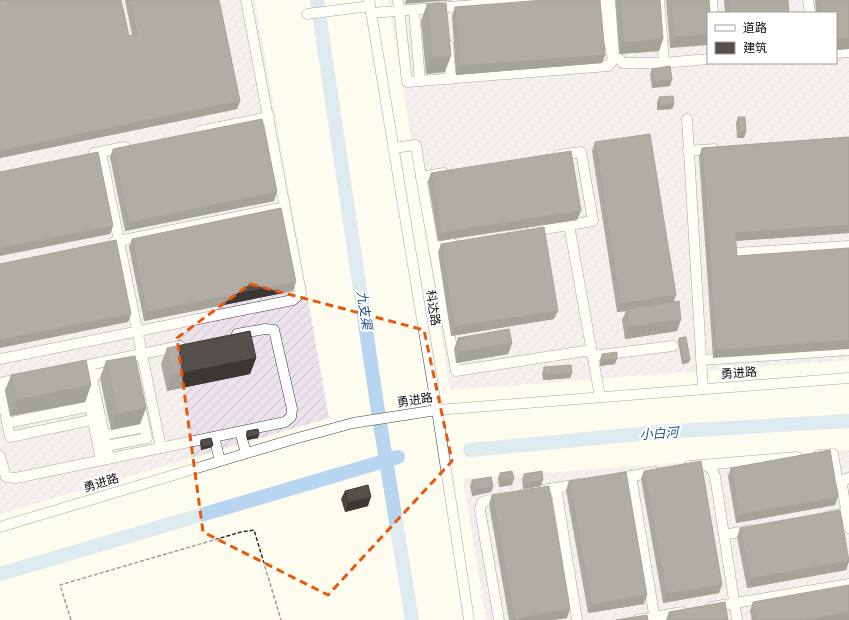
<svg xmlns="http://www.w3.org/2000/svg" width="849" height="620" viewBox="0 0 849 620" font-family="Literata,'Noto Sans SC',serif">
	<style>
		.industrial { fill: url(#industrial-furrows); fill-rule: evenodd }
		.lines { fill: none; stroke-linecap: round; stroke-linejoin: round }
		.river { stroke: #b7d4f0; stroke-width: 14 }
		.minor-casing { stroke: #404040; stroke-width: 11 }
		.path { stroke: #2f2f2f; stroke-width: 1.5; stroke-dasharray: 4 2; stroke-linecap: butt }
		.minor { stroke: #fff; stroke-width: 10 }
		.wall { fill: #484440 }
		.shaded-wall { fill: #3b3734 }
		.building { fill: #544f4a; stroke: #3b3734 }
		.marked { fill: none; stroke: #e8590c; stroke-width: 3; stroke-dasharray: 8 5; stroke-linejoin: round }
		.labels { text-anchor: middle; stroke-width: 4; stroke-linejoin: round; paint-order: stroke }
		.street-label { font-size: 12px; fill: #0d0d0d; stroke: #fff }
		.water-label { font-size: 13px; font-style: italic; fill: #215393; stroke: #fff }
	</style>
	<defs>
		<pattern id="industrial-furrows" width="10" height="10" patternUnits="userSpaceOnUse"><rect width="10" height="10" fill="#ebe2eb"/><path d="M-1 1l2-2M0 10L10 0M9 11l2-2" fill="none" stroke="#c8c1c8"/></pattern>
	</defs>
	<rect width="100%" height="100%" fill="#fdfcee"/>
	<g class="industrial">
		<polygon points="0,0 255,0 329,418 0,514"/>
		<path d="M388,0H849V360L450,390L403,87ZM708,13H836V63H708Z"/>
		<polygon points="849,450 849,620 486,620 463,479"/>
	</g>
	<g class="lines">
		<g class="river">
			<polyline points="317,0 378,411 412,620"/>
			<polyline points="470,450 661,432 849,421"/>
			<polyline points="0,574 398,457"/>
		</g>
		<g class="minor-casing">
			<g id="minor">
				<polyline points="369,0 437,410 469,620"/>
				<polyline points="398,0 407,82 608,66 613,60 601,0"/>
				<polyline points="611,0 616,51 617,57 623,63 664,63 708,59"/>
				<polyline points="659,0 664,63"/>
				<polyline points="712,0 713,13"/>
				<polyline points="808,0 810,13"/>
				<polyline points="414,10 420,81"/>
				<polyline points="371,13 539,0"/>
				<polyline points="307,14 370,6"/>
				<polyline points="448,45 451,79"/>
				<polyline points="836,53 849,52"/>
				<polyline points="687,119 703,389"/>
				<polyline points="200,131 269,117"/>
				<polyline points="393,148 416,145 421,177"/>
				<polyline points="688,151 714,149"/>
				<polyline points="101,152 161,448"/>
				<polyline points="94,153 125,147"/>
				<polyline points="444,173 421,177 456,371 591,350"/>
				<polyline points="569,225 600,397"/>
				<polyline points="532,231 593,221 581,152 559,155"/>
				<polyline points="114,242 285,207"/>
				<polyline points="434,247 453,244"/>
				<polyline points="734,253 849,246"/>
				<polyline points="592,356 673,346"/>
				<polyline points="0,359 293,300 301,293 246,0"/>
				<polyline points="701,360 849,350"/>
				<polyline points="74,368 180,346"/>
				<polyline points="90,369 108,453"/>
				<polyline points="92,375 115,371"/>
				<polyline points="85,382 101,460"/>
				<polyline points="0,383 22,378"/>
				<polyline points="0,386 10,437 101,418"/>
				<polyline points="7,423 96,405"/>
				<polyline points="240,432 246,453"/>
				<polyline points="104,435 144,427"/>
				<polyline points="214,437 220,461"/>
				<polyline points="106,446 147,438 140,405"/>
				<polyline points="818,455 833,454 837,478 842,485"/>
				<polyline points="0,456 6,477 16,478 285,422 291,417 292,409 274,330 265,329 237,334"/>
				<polyline points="705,465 712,469 715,476 737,620"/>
				<polyline points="689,466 797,457"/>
				<polyline points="631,476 655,620"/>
				<polyline points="849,478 845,479 842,485 849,528"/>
				<polyline points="614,479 655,472"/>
				<polyline points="556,488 577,620"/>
				<polyline points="537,491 580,484"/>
				<polyline points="828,516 846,513"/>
				<polyline points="0,527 294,439 353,423 437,410 849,378"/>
				<polyline points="724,535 751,530"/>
				<polyline points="712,607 849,584"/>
				<polyline points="499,620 480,510 482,502 504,497"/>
				<polyline points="637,620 682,612"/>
			</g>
		</g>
		<polyline class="path" points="71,620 60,585 241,532 254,530 281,620"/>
		<use href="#minor" class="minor"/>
	</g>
	<g class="wall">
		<polygon points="0,0 129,36 132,35 125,0 219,0 240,101 237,109 0,158"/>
		<polygon points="615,0 660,0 663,39 659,51 619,54"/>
		<polygon points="666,0 709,0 670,48"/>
		<polygon points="724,0 788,0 789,13 725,13"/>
		<polygon points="815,0 849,0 849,49 836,50 836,13 816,13"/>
		<polygon points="427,4 445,72 426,74 421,21"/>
		<polygon points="455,7 605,55 602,63 456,75 452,16"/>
		<polygon points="652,69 670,86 652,88 650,74"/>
		<polygon points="659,97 674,104 672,109 657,110 657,102"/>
		<polygon points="738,117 744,138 737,138 736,123"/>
		<polygon points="849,137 849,233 736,241 737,256 849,248 713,358 699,156 702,148"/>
		<polygon points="595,142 673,302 677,331 625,339 622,320 626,311 617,312 592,151"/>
		<polygon points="113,149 274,201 125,231 110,157"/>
		<polygon points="431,173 577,220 438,241 428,181"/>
		<polygon points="132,239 293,291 144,321 129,247"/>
		<polygon points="441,244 554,319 451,336 438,252"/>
		<polygon points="458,338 512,343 508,354 456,363 454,349"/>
		<polygon points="679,338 690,360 688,363 682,364 678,341"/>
		<polygon points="167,348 256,358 250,374 167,391 161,364"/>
		<polygon points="602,354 615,364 600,366 600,360"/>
		<polygon points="106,361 146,408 140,424 111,430 100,378"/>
		<polygon points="544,367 572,373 570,378 543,380 542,373"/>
		<polygon points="11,375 91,385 85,402 10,416 5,391"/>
		<polygon points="247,431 258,438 247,440 246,434"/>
		<polygon points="201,440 212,447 201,450 200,443"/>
		<polygon points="731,468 835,505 736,523 728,476"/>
		<polygon points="644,471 719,593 663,603 641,479"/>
		<polygon points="500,473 512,485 499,487 498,478"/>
		<polygon points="524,474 541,486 523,489 522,480"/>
		<polygon points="472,480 493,487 491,492 472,496 470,486"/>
		<polygon points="569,481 644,604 588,613 566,490"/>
		<polygon points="345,491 368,506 345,512 341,499"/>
		<polygon points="492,495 567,618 553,620 509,620 489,504"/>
		<polygon points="740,528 849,561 846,570 747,588 737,537"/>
		<polygon points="753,602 849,620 752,620 750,611"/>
		<polygon points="669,612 728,620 666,620"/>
	</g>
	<g class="shaded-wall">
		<polygon points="406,0 454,0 405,4"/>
		<polygon points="708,34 708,45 670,48 674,37"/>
		<polygon points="849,38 849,49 836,50 836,39"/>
		<polygon points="663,39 659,51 619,54 623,43"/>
		<polygon points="605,55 602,63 456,75 460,66"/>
		<polygon points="451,56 445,72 426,74 432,58"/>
		<polygon points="672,80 670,86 652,88 654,82"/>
		<polygon points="240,101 237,109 0,158 0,151"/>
		<polygon points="674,104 672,109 657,110 659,105"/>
		<polygon points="739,132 746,132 744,138 737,138"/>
		<polygon points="277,192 274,201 125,231 128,223"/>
		<polygon points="581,211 577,220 438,241 441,233"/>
		<polygon points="849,225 849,233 732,241 735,233"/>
		<polygon points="113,226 110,234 0,256 0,248"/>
		<polygon points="296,282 293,291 144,321 147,312"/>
		<polygon points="676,295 673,304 626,309 626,311 617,312 620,304"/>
		<polygon points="558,311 554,319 451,336 454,327"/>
		<polygon points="131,314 128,322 0,348 0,340"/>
		<polygon points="681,320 677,331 625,339 629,327"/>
		<polygon points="849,340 849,349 713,358 716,350"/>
		<polygon points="512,343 508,354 456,363 460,352"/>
		<polygon points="256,358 250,374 167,391 173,375"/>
		<polygon points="617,359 615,364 600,366 602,360"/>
		<polygon points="690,360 688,363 682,364 683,361"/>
		<polygon points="572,373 570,378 543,380 545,375"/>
		<polygon points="91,385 85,402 10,416 16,400"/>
		<polygon points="146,408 140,424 111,430 117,414"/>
		<polygon points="259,435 258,438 247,440 248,437"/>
		<polygon points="213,445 212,447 201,450 202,447"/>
		<polygon points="514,479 512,485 499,487 501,481"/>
		<polygon points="543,480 541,486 523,489 526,483"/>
		<polygon points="493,487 491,492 472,496 474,490"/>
		<polygon points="371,497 368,506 345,512 348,503"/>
		<polygon points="838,497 835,505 736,523 739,515"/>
		<polygon points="849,561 846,570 747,588 750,579"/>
		<polygon points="722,585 719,593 663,603 666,594"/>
		<polygon points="647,595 644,604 588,613 591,605"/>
		<polygon points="570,609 567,618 553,620 513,620 514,619"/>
		<polygon points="849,612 849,620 805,620"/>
	</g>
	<g class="building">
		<polygon points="0,0 121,0 129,36 137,34 130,0 219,0 240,101 0,151"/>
		<polygon points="544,0 600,0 605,55 460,66 455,7"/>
		<polygon points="620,0 660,0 663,39 623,43"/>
		<polygon points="671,0 709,0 710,13 708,13 708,34 674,37"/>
		<polygon points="728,0 788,0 789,13 729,13"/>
		<polygon points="820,0 849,0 849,38 836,39 836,13 822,13"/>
		<polygon points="446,3 451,56 432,58 427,4"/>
		<polygon points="670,66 672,80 654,82 652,69"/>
		<polygon points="673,96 674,104 659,105 659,97"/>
		<polygon points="738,117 745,117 746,132 739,132"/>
		<polygon points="262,119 277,192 128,223 113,149"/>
		<polygon points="650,134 676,295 620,304 595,142"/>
		<polygon points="849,137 849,225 735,233 737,256 849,248 849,340 716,350 702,148"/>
		<polygon points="571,151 581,211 441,233 431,173"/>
		<polygon points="98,152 113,226 0,248 0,172"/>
		<polygon points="281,208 296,282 147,312 132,239"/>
		<polygon points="544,227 558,311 454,327 441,244"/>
		<polygon points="116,240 131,314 0,340 0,264"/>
		<polygon points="679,301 681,320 629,327 626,309"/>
		<polygon points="509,329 512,343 460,352 458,338"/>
		<polygon points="250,331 256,358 173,375 167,348"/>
		<polygon points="686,337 690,360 683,361 679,338"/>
		<polygon points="617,352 617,359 602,360 602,354"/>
		<polygon points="135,356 146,408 117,414 106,361"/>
		<polygon points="86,360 91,385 16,400 11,375"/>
		<polygon points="571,365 572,373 545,375 544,367"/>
		<polygon points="258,429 259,435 248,437 247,431"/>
		<polygon points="211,438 213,445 202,447 201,440"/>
		<polygon points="830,450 838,497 739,515 731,468"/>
		<polygon points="701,461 722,585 666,594 644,471"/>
		<polygon points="512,471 514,479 501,481 500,473"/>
		<polygon points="542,471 543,480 526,483 524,474"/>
		<polygon points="626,472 647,595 591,605 569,481"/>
		<polygon points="491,477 493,487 474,490 472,480"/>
		<polygon points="368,485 371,497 348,503 345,491"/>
		<polygon points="549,486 570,609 514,619 492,495"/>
		<polygon points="840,510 849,561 750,579 740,528"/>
		<polygon points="849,585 849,612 805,620 756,620 753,602"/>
		<polygon points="725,602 728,620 671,620 669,612"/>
		<polygon points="647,615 648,620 616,620"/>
	</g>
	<path d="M0 0H849V620H0ZM250,284L424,330L452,461L328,595L203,532L177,338Z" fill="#fdfcee" fill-opacity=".55" fill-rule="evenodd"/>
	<path class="marked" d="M250,284L424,330L452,461L328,595L203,532L177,338Z"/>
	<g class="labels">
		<g class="street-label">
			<text transform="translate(433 308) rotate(81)" y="4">科达路</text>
			<text transform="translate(739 373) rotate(-4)" y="4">勇进路</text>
			<text transform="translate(415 400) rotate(-9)" y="4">勇进路</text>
			<text transform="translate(101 483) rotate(-17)" y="4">勇进路</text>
		</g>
		<g class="water-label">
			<text transform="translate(365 310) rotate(81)" y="5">九支渠</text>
			<text transform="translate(659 433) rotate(-4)" y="5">小白河</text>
		</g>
	</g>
	<rect x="707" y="12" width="130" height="52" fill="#ffffff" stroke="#9e9e9e"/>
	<rect x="715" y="25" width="20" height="6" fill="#ffffff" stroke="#9e9e9e"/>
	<text x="743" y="32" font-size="12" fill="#0d0d0d">道路</text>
	<rect x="715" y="42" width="20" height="12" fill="#544f4a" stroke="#9e9e9e"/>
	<text x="743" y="52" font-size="12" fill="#0d0d0d">建筑</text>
</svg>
